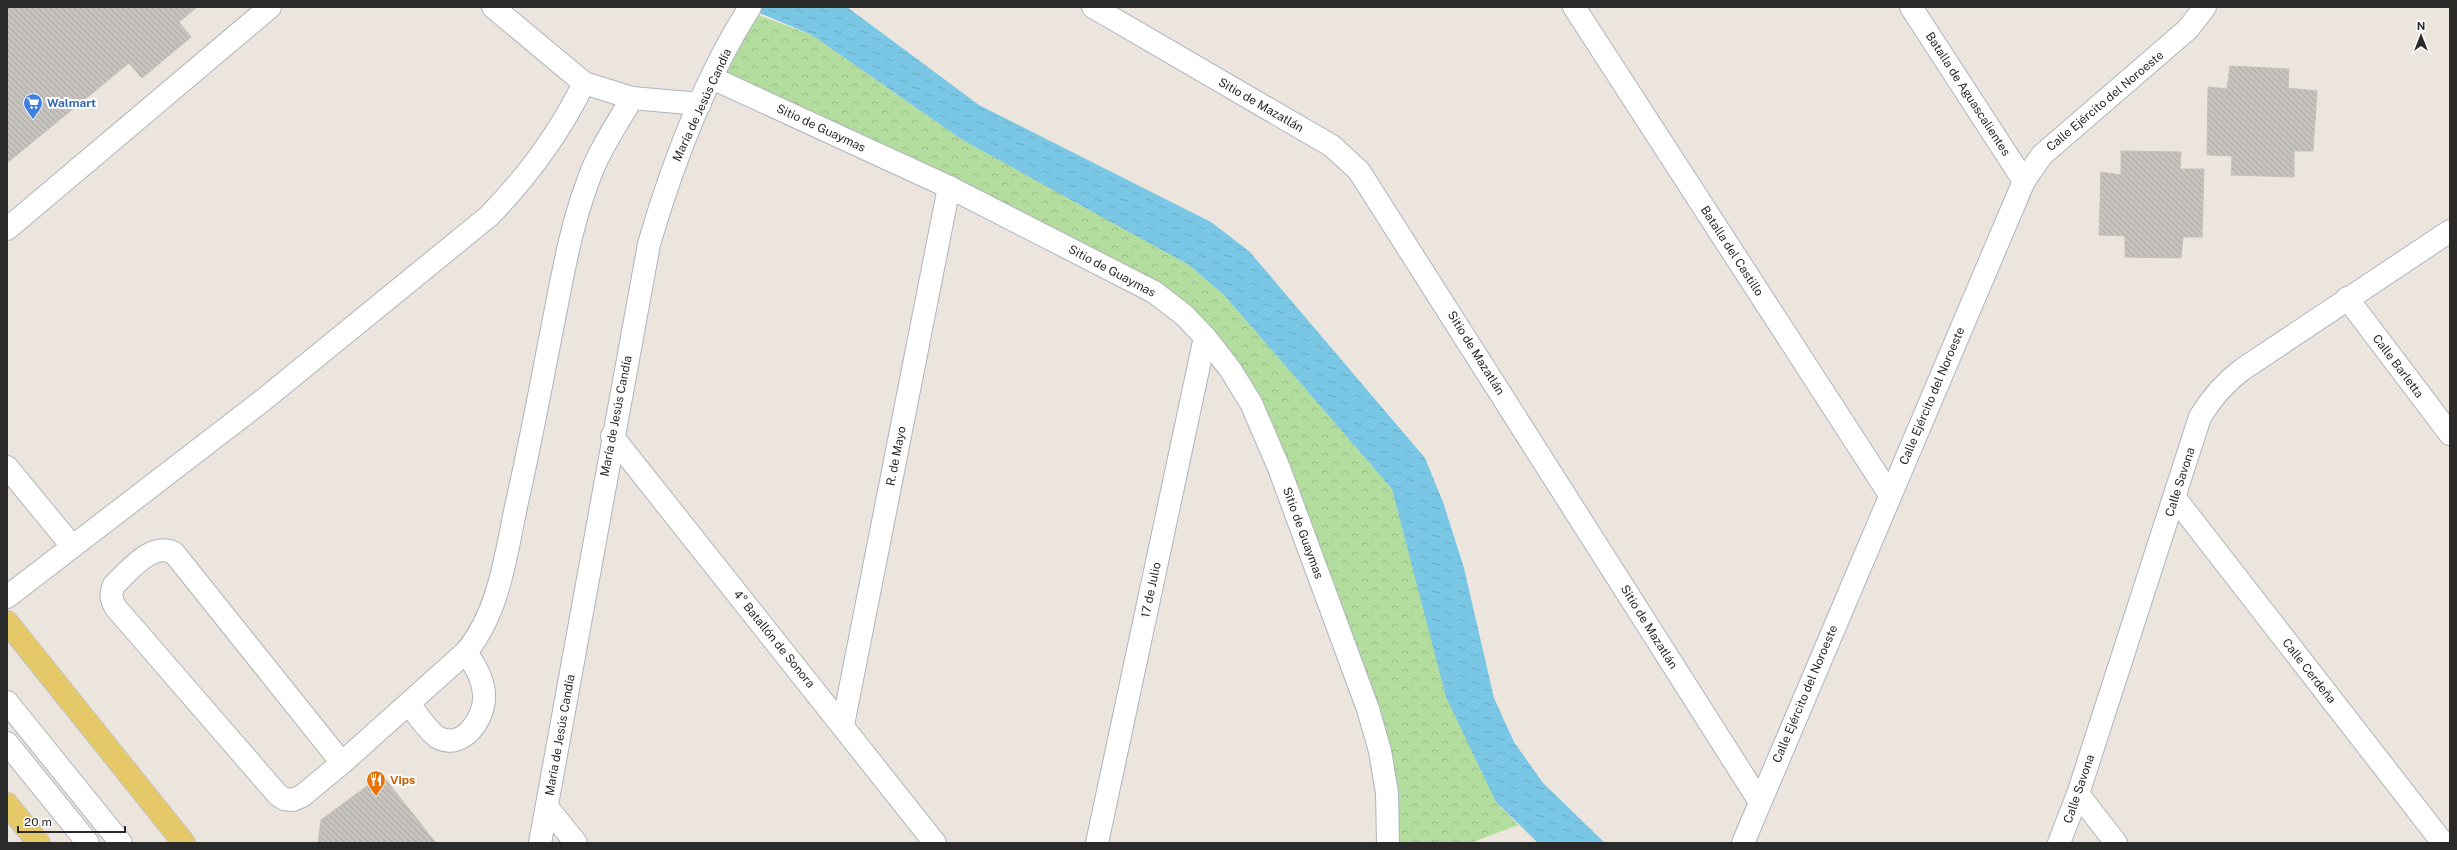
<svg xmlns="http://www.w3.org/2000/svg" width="2457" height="850" viewBox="0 0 2457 850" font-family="'Public Sans',sans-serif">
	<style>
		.forest { fill: url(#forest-crowns) }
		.water { fill: url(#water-ripples) }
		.building { fill: url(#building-back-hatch); stroke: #c6c1b7 }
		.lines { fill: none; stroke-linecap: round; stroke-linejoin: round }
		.minor-casing { stroke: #b1b3bc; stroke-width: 24 }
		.major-casing { stroke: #c3c3c3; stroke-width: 24 }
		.minor { stroke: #fff; stroke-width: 22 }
		.major { stroke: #e5c969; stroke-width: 22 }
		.labels { text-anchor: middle; stroke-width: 4; stroke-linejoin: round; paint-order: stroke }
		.street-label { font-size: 12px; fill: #2a2a2a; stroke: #fff }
		.shop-label { font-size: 12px; font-weight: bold; fill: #366cbe; stroke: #fff; text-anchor: start }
		.food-label { font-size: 12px; font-weight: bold; fill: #c56008; stroke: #fff; text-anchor: start }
	</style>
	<defs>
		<pattern id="forest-crowns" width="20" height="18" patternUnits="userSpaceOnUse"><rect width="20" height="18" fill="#b3dd9e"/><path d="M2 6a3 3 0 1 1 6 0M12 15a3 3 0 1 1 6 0" fill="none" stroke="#9abe88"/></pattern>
		<pattern id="water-ripples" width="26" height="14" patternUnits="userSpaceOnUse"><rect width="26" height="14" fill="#79c7e4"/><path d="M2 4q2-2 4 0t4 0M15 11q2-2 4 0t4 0" fill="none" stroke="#69abc4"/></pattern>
		<pattern id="building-back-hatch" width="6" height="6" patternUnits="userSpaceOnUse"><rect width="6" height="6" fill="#c6c2bd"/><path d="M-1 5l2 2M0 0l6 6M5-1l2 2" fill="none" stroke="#aaa7a3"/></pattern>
	</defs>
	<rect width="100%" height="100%" fill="#ebe5dd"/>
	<polygon class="forest" points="747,11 812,35 961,139 1189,265 1224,295 1392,489 1496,802 1518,825 1470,843 1388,843 1380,751 1251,403 1184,315 712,78"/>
	<polygon class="water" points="745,7 847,7 979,105 1211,222 1249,251 1425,458 1443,502 1464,568 1494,698 1514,742 1543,783 1605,843 1538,843 1496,802 1446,697 1392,489 1224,295 1189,265 961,139 812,35"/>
	<g class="building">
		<polygon points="7,7 197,7 179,22 191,37 142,78 129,63 7,163"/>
		<polygon points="2230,66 2289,69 2288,88 2317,91 2313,151 2294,151 2294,177 2231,175 2232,156 2207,155 2208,87 2227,89"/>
		<polygon points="2121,151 2181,152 2180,169 2204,169 2202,237 2183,237 2181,258 2125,257 2125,236 2099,235 2101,172 2121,175"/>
		<polygon points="382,775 436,843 318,843 321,820"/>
	</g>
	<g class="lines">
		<g class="minor-casing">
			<g id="minor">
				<polyline points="493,7 584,83 632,98 700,104"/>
				<polyline points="1093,7 1332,146 1359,171 1760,802"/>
				<polyline points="1574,7 1890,495"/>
				<polyline points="1911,7 2024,181"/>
				<polyline points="712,78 949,187 1154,292 1184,315 1205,337 1230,369 1251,403 1279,468 1368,709 1380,751 1387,793 1388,843"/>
				<polyline points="7,229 270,7"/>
				<polyline points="2347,298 2450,434"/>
				<polyline points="612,436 935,843"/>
				<polyline points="7,467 72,546"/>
				<polyline points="2175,498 2443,843"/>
				<path d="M7,597L262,401L489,216C528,176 559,134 584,83"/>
				<polyline points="7,702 121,843"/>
				<path d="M409,704C417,714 427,730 437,737C463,752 486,717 484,694C483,677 474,665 466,652"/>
				<polyline points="843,725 949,187"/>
				<polyline points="7,743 88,843"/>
				<path d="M342,763L174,553C152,541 129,571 114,585C110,594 111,600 116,608L278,795L284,799L293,800L302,796L342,763L466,652C500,611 506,553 517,502C531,441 542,380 554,319C563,273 571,227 587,184C597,153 616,126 632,98"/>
				<polyline points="2078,794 2116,843"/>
				<polyline points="547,807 576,843"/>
				<path d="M540,843L649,244C673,162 704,79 750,7"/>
				<polyline points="1097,843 1205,337"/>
				<polyline points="1743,843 2024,181 2042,155 2188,29 2205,7"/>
				<path d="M2059,843L2078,794L2200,417C2212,397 2224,383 2243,369L2450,231"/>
			</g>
		</g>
		<g class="major-casing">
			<g id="major">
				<polyline points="7,622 184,843"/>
				<polyline points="7,804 39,843"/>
			</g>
		</g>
		<use href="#minor" class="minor"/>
		<use href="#major" class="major"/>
	</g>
	<defs>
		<g id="supermarket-pin" transform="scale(1)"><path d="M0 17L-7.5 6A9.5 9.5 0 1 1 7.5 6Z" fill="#3f7fe0" stroke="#fff"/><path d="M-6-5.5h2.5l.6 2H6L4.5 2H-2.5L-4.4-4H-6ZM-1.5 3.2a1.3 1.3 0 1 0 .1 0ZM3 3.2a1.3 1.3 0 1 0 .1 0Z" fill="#fff"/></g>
		<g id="restaurant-pin" transform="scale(1)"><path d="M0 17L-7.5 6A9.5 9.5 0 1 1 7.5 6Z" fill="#e8710a" stroke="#fff"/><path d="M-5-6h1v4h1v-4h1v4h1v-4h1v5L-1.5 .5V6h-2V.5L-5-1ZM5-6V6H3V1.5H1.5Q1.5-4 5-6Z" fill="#fff"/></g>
	</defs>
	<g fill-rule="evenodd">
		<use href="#supermarket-pin" x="33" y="103"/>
		<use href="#restaurant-pin" x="376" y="780"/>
	</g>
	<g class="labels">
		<g class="street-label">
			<text transform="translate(1968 94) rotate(57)" y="4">Batalla de Aguascalientes</text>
			<text transform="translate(2105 101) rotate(-40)" y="4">Calle Ejército del Noroeste</text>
			<text transform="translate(702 105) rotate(-65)" y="4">María de Jesús Candía</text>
			<text transform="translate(1261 105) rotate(30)" y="4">Sitio de Mazatlán</text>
			<text transform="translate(821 128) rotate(25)" y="4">Sitio de Guaymas</text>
			<text transform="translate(1732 251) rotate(57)" y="4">Batalla del Castillo</text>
			<text transform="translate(1112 271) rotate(28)" y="4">Sitio de Guaymas</text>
			<text transform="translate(1476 353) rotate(58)" y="4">Sitio de Mazatlán</text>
			<text transform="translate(2398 366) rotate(53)" y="4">Calle Barletta</text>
			<text transform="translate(1932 396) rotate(-67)" y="4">Calle Ejército del Noroeste</text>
			<text transform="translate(616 416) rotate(-79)" y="4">María de Jesús Candía</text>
			<text transform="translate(896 456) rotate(-79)" y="4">R. de Mayo</text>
			<text transform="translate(2180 482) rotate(-72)" y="4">Calle Savona</text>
			<text transform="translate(1303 533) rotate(70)" y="4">Sitio de Guaymas</text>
			<text transform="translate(1151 590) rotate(-78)" y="4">17 de Julio</text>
			<text transform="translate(1649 627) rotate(58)" y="4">Sitio de Mazatlán</text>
			<text transform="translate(774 639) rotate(51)" y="4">4° Batallón de Sonora</text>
			<text transform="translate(2309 671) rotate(52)" y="4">Calle Cerdeña</text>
			<text transform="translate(1805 694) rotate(-67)" y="4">Calle Ejército del Noroeste</text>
			<text transform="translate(560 735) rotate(-80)" y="4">María de Jesús Candía</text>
			<text transform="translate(2079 789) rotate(-71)" y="4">Calle Savona</text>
		</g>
		<g class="shop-label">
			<text x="47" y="107">Walmart</text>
		</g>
		<g class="food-label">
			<text x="390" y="784">Vips</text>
		</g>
	</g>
	<rect width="2457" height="850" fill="none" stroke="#2a2a2a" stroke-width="16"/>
	<g transform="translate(2421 36)" stroke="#ffffff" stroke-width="3" paint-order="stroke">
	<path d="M0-3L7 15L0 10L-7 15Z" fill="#2a2a2a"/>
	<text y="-6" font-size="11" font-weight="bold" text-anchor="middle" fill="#2a2a2a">N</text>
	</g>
	<path d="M18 826v6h107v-6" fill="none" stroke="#2a2a2a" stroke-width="2"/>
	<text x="24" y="826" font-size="12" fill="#2a2a2a" stroke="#ffffff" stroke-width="3" paint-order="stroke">20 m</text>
</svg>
